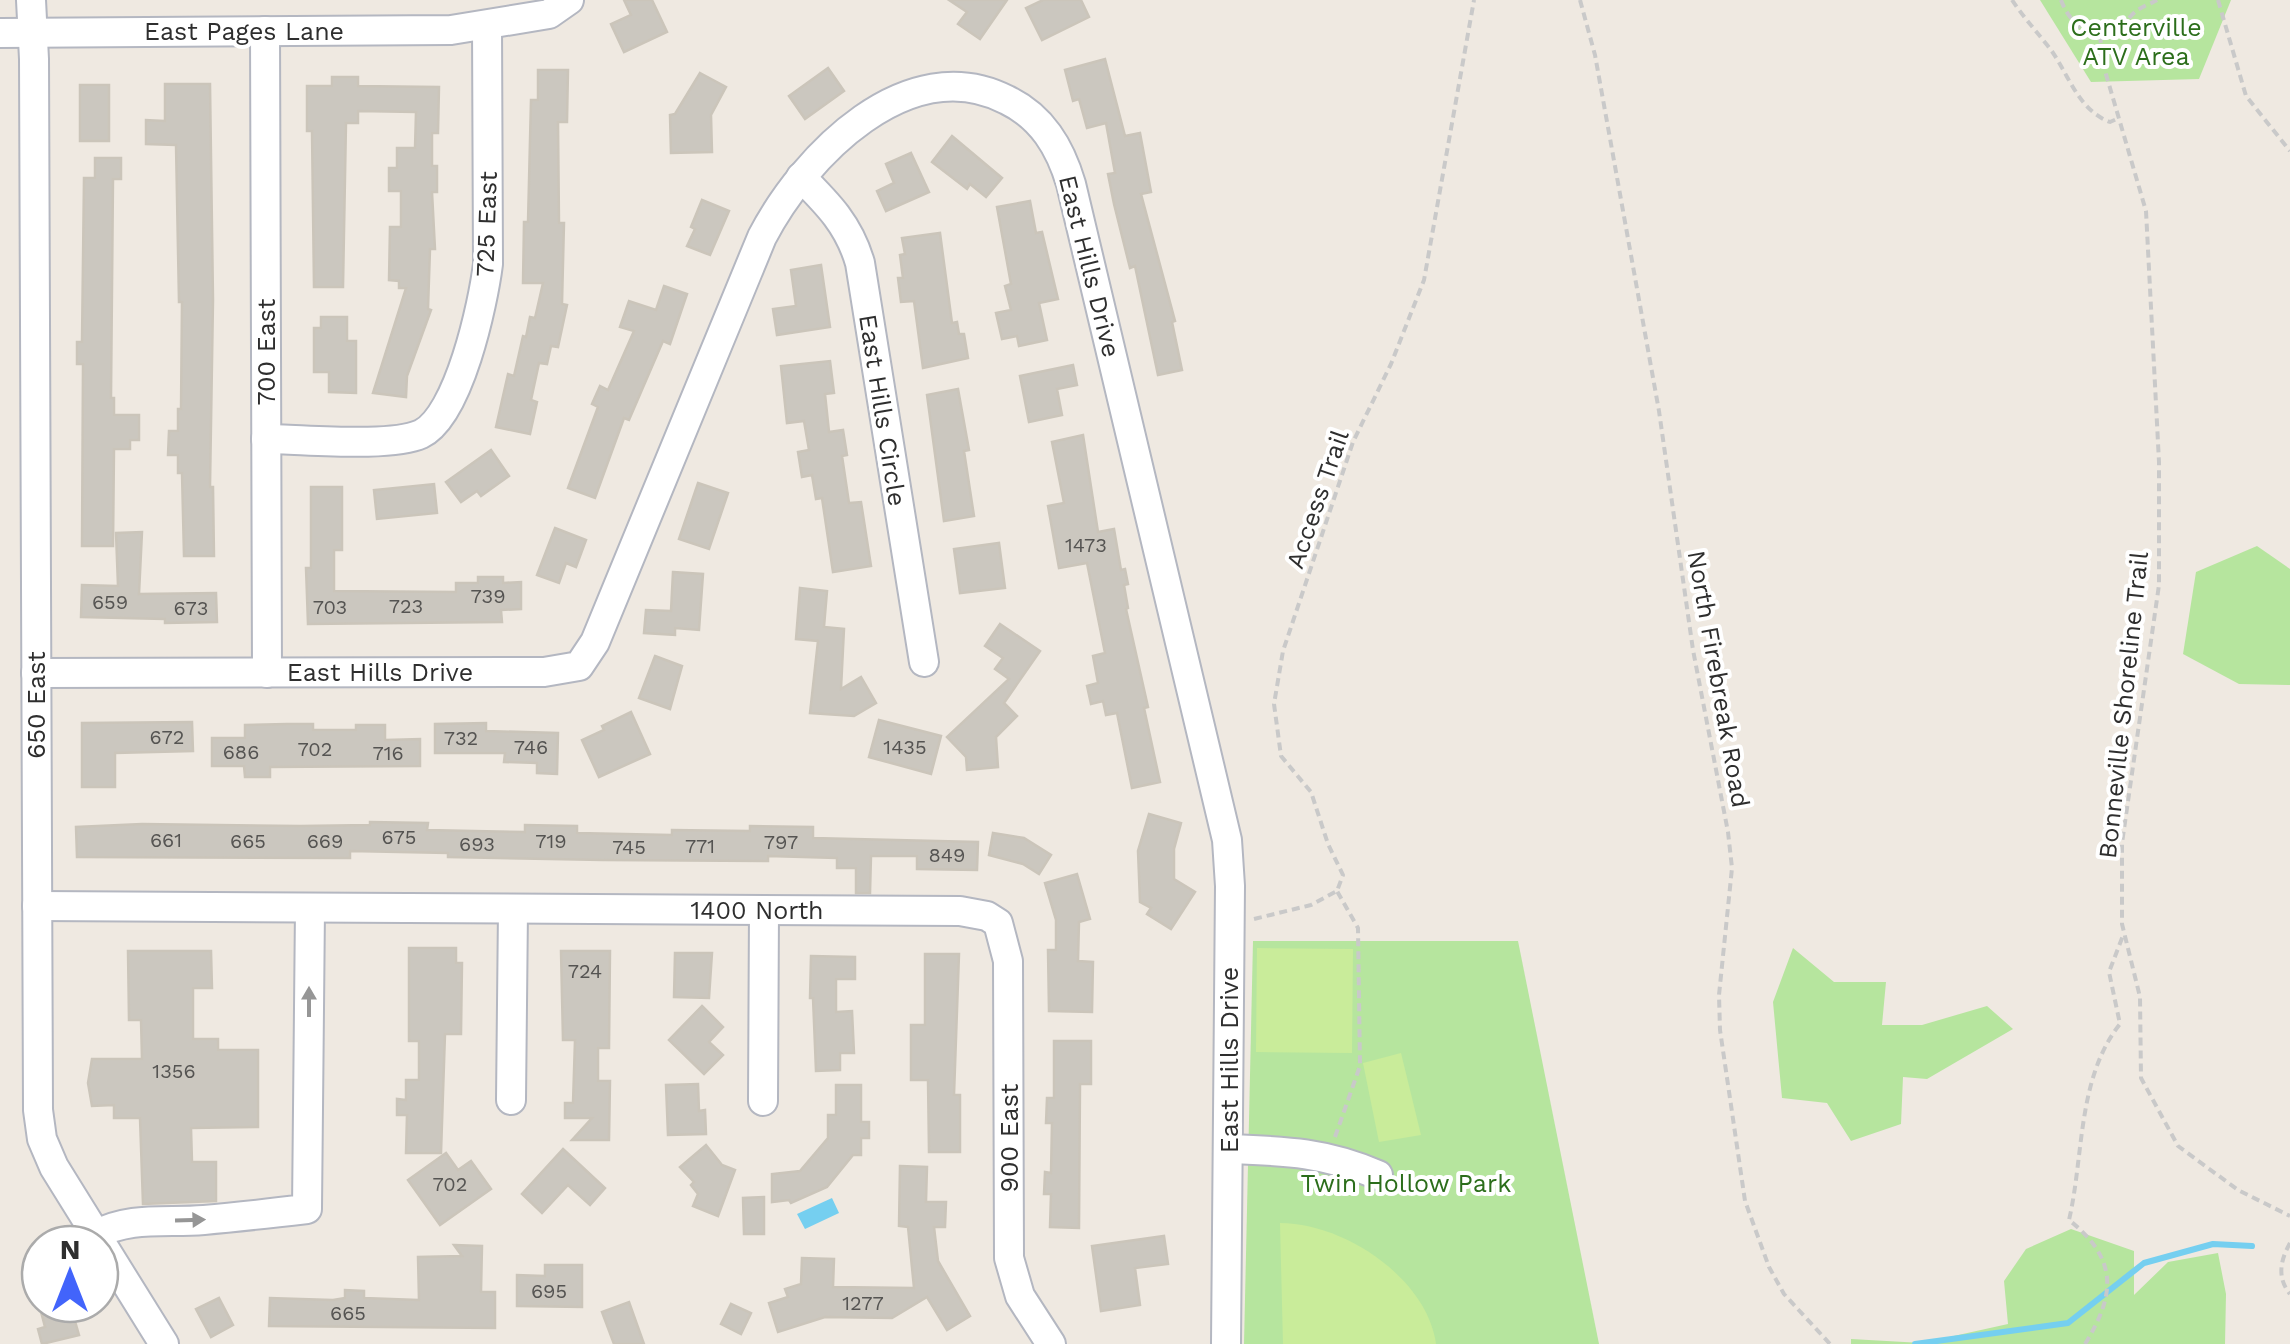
<svg xmlns="http://www.w3.org/2000/svg" width="2290" height="1344" viewBox="0 0 2290 1344" font-family="'Work Sans',sans-serif">
	<style>
		.green { fill: #b6e59e }
		.pitch { fill: #c9ec9a }
		.water { fill: #75cff0 }
		.lines { fill: none; stroke-linecap: round; stroke-linejoin: round }
		.stream { stroke: #75cff0; stroke-width: 6 }
		.building { fill: #cbc7bf; stroke: #cbc5ba; stroke-width: 2.5 }
		.minor-casing { stroke: #b4b7c1; stroke-width: 32 }
		.path { stroke: #c9c9c9; stroke-width: 4; stroke-dasharray: 8 5; stroke-linecap: butt }
		.minor { stroke: #fff; stroke-width: 28 }
		.oneway { fill: #969696 }
		.labels { text-anchor: middle; stroke-width: 8; stroke-linejoin: round; paint-order: stroke }
		.number-label { font-size: 20px; fill: #555452 }
		.park-label { font-size: 25px; fill: #2c6e1b; stroke: #fff }
		.street-label { font-size: 25px; fill: #2e2e2e; stroke: #fff }
	</style>
	<rect width="100%" height="100%" fill="#efe9e1"/>
	<g class="green">
		<polygon points="2040,0 2231,0 2199,79 2091,82"/>
		<polygon points="2257,546 2290,569 2290,685 2239,684 2183,654 2196,572"/>
		<polygon points="1253,941 1518,941 1599,1344 1244,1344"/>
		<polygon points="1793,948 1834,982 1886,982 1882,1025 1922,1025 1987,1006 2013,1029 1927,1079 1903,1077 1901,1124 1851,1141 1827,1103 1782,1098 1773,1002"/>
		<polygon points="2071,1229 2134,1251 2134,1295 2168,1262 2218,1253 2226,1294 2225,1344 1851,1344 1851,1339 1922,1343 2008,1324 2004,1281 2026,1249"/>
	</g>
	<g class="pitch">
		<polygon points="1257,948 1353,949 1352,1053 1256,1052"/>
		<polygon points="1401,1053 1421,1135 1379,1142 1363,1063"/>
		<path d="M1280,1223C1344,1223 1427,1278 1436,1344H1283Z"/>
	</g>
	<polygon class="water" points="832,1198 839,1213 805,1229 797,1214"/>
	<g class="lines">
		<polyline class="stream" points="1915,1344 2068,1323 2144,1263 2213,1244 2252,1246"/>
	</g>
	<g class="building">
		<polygon points="624,0 652,0 667,32 624,52 611,24 631,15"/>
		<polygon points="949,0 1007,0 980,39 958,24 967,12"/>
		<polygon points="1043,0 1081,0 1089,17 1042,40 1026,8"/>
		<polygon points="1105,59 1125,136 1140,133 1151,192 1141,194 1175,321 1172,322 1182,370 1158,375 1135,266 1130,268 1114,204 1108,174 1115,173 1106,123 1087,128 1079,99 1073,101 1065,70"/>
		<polygon points="828,68 844,91 805,119 789,96"/>
		<polygon points="538,70 568,70 567,122 558,122 559,223 564,223 562,304 567,305 558,347 551,346 547,364 539,363 531,400 537,402 530,434 496,427 508,374 514,376 523,336 526,337 530,317 535,318 543,283 523,283 524,222 528,222 531,100 538,100"/>
		<polygon points="700,73 726,87 711,115 712,152 671,153 670,115 675,114"/>
		<polygon points="332,77 358,77 358,86 439,87 438,133 432,133 432,166 437,166 437,192 432,192 435,249 430,249 428,309 431,310 407,376 406,397 373,393 406,288 399,288 399,281 389,280 390,227 401,227 401,191 389,191 389,168 397,168 397,148 415,148 416,112 358,111 358,123 346,123 343,287 314,287 312,131 307,131 307,86 332,86"/>
		<polygon points="165,84 210,84 213,300 210,487 213,487 214,556 184,556 182,473 178,473 178,455 168,455 169,431 178,431 178,409 181,409 182,302 179,302 176,145 146,144 146,120 165,121"/>
		<rect x="80" y="85" width="29" height="56"/>
		<polygon points="952,136 1002,178 986,197 970,184 967,189 932,162"/>
		<polygon points="911,153 929,192 886,211 877,191 894,183 886,164"/>
		<polygon points="95,158 121,158 121,179 113,179 111,398 114,398 114,415 139,415 139,440 130,440 130,449 114,449 113,546 82,546 83,364 77,364 77,342 82,342 84,178 95,178"/>
		<polygon points="702,200 729,211 710,255 687,246 695,229 691,227"/>
		<polygon points="1030,201 1036,233 1042,232 1058,299 1039,303 1047,340 1019,346 1017,336 1002,339 996,313 1011,310 1005,286 1011,284 997,207"/>
		<polygon points="940,233 952,323 957,322 959,334 964,334 968,358 923,368 914,301 901,302 898,278 903,278 900,255 905,254 902,238"/>
		<polygon points="821,265 830,327 777,335 773,309 796,306 791,270"/>
		<polygon points="664,286 687,294 670,344 663,341 629,420 624,418 595,498 568,488 598,407 592,404 600,386 608,390 634,331 620,327 629,301 656,310"/>
		<polygon points="321,317 347,317 347,341 356,341 356,393 329,392 329,372 314,372 314,328 321,328"/>
		<polygon points="830,361 834,393 825,394 829,432 843,430 847,455 842,456 849,503 861,502 871,566 833,572 822,498 816,499 812,475 802,477 798,452 809,450 804,421 787,423 781,366"/>
		<polygon points="1073,365 1077,385 1057,389 1062,415 1029,422 1020,376"/>
		<polygon points="958,389 969,450 964,451 974,516 944,521 927,395"/>
		<polygon points="1083,435 1098,532 1114,529 1121,570 1125,569 1128,584 1124,585 1128,608 1126,609 1148,707 1144,708 1160,782 1132,788 1117,713 1106,715 1103,701 1091,704 1087,686 1098,683 1093,656 1105,653 1087,563 1059,568 1048,506 1064,503 1052,442"/>
		<polygon points="491,450 509,476 481,496 477,491 461,502 446,482"/>
		<polygon points="698,483 728,493 709,549 679,539"/>
		<polygon points="434,484 437,513 377,519 374,490"/>
		<polygon points="311,487 342,487 342,550 334,550 334,591 456,592 456,583 478,583 478,577 503,577 503,583 521,582 521,609 501,610 502,622 308,624 306,568 311,568"/>
		<polygon points="555,528 586,540 576,567 566,563 559,583 537,575"/>
		<polygon points="142,532 139,594 216,593 217,622 165,623 165,619 81,617 82,585 118,586 116,533"/>
		<polygon points="999,543 1005,588 960,593 954,549"/>
		<polygon points="673,572 703,574 699,630 675,628 675,635 644,633 646,610 671,611"/>
		<polygon points="800,588 827,591 824,627 844,629 841,689 861,677 876,703 854,716 810,713 818,641 796,639"/>
		<polygon points="1000,624 1040,651 1004,703 1017,716 996,737 998,767 967,770 966,757 947,737 1009,679 995,669 1003,658 985,646"/>
		<polygon points="655,656 682,666 670,709 639,698"/>
		<polygon points="631,712 650,754 599,777 582,740 604,730 602,726"/>
		<polygon points="879,720 941,736 931,774 869,757"/>
		<polygon points="192,722 193,751 115,753 115,787 82,787 82,723"/>
		<polygon points="486,723 486,731 558,733 557,774 537,773 537,763 504,762 505,753 435,753 435,724"/>
		<polygon points="287,724 313,724 313,730 356,730 356,725 385,725 385,740 420,739 420,766 270,767 270,777 245,777 244,766 212,766 212,738 245,738 245,725"/>
		<polygon points="1149,814 1181,823 1174,849 1174,879 1195,892 1171,929 1147,914 1151,908 1140,902 1138,851"/>
		<polygon points="370,822 428,823 427,830 525,832 525,825 577,826 577,833 672,835 672,830 750,831 750,826 813,827 813,838 978,842 977,870 917,869 917,856 871,856 870,893 856,893 856,868 837,868 837,858 768,856 768,861 603,860 448,857 448,853 350,851 350,858 77,857 76,827 142,824 300,826 370,825"/>
		<polygon points="993,833 1024,838 1051,855 1039,874 1023,864 989,855"/>
		<polygon points="1077,874 1090,919 1079,922 1078,961 1093,962 1092,1012 1049,1011 1048,950 1056,950 1056,920 1045,883"/>
		<polygon points="409,948 456,948 456,963 462,963 461,1034 445,1034 441,1153 406,1153 407,1115 397,1115 397,1099 406,1100 406,1080 419,1080 419,1041 409,1041"/>
		<polygon points="128,951 211,951 212,988 193,988 193,1039 218,1039 218,1050 258,1050 258,1127 191,1128 192,1162 216,1162 216,1201 143,1204 140,1118 114,1118 114,1105 92,1106 88,1083 92,1059 142,1059 141,1020 129,1020"/>
		<polygon points="561,951 610,951 609,1048 598,1048 598,1081 610,1081 609,1140 572,1140 592,1118 565,1118 565,1103 573,1103 575,1040 563,1040"/>
		<polygon points="675,953 712,953 709,998 674,997"/>
		<polygon points="925,954 959,954 954,1095 960,1095 960,1152 929,1152 928,1080 911,1080 911,1025 925,1025"/>
		<polygon points="811,956 855,957 855,979 836,979 836,1012 852,1011 854,1053 840,1053 840,1070 816,1071 813,998 810,998"/>
		<polygon points="702,1006 723,1027 709,1042 723,1055 704,1074 669,1040"/>
		<polygon points="1054,1041 1091,1041 1091,1084 1080,1084 1079,1228 1050,1227 1051,1194 1044,1194 1045,1172 1051,1173 1052,1123 1046,1123 1047,1098 1054,1098"/>
		<polygon points="698,1084 699,1111 705,1110 706,1134 668,1135 666,1085"/>
		<polygon points="836,1085 861,1085 861,1122 869,1122 869,1138 861,1138 861,1155 853,1155 827,1187 791,1203 789,1200 772,1202 772,1174 800,1171 828,1138 828,1115 836,1115"/>
		<polygon points="706,1145 722,1165 735,1170 718,1216 693,1206 698,1194 691,1185 694,1182 680,1167"/>
		<polygon points="563,1149 605,1188 590,1205 568,1185 542,1213 522,1194"/>
		<polygon points="446,1153 458,1170 471,1161 491,1189 440,1225 408,1180"/>
		<polygon points="900,1166 927,1167 926,1202 946,1202 945,1227 934,1227 938,1261 970,1316 947,1330 927,1297 892,1318 825,1317 778,1332 769,1303 788,1297 785,1289 801,1284 802,1258 834,1259 833,1287 914,1288 908,1227 899,1226"/>
		<polygon points="764,1197 764,1234 744,1234 743,1198"/>
		<polygon points="1164,1236 1168,1264 1135,1268 1140,1305 1101,1311 1092,1246"/>
		<polygon points="454,1245 482,1246 481,1292 495,1292 495,1328 269,1326 270,1298 333,1300 345,1298 345,1290 364,1291 364,1298 419,1300 418,1257 462,1256"/>
		<polygon points="545,1265 582,1265 582,1307 517,1306 517,1275 545,1276"/>
		<polygon points="219,1298 233,1325 211,1337 196,1309"/>
		<polygon points="629,1302 644,1344 614,1344 602,1312"/>
		<polygon points="39,1304 70,1304 79,1335 42,1344 38,1329 45,1327"/>
		<polygon points="731,1304 751,1313 741,1334 721,1324"/>
	</g>
	<g class="lines">
		<g class="minor-casing">
			<g id="minor">
				<polyline points="31,0 34,59 38,1110 42,1139 54,1167 164,1344"/>
				<polyline points="265,31 267,673"/>
				<polyline points="0,33 451,30 549,14 569,0"/>
				<path d="M801,177C828,204 849,225 860,263L924,662"/>
				<path d="M266,439C303,439 390,448 421,434C459,416 483,304 488,264L487,26"/>
				<path d="M36,673L544,672L579,666L595,642L762,237C804,156 908,49 1007,100C1042,117 1060,147 1071,184L1227,840L1230,886L1226,1344"/>
				<polyline points="37,906 960,911 987,916 998,923 1008,961 1009,1258 1020,1296 1051,1344"/>
				<polyline points="511,1100 513,909"/>
				<polyline points="763,1101 764,910"/>
				<path d="M1228,1149C1285,1151 1325,1152 1378,1175"/>
				<path d="M95,1235C130,1216 165,1223 204,1220C238,1217 273,1213 307,1209L310,908"/>
			</g>
		</g>
		<g class="path">
			<polyline points="1580,0 1595,55 1659,411 1693,650 1728,832 1732,868 1719,995 1720,1030 1745,1201 1769,1267 1784,1294 1830,1344"/>
			<path d="M2012,0C2024,18 2038,33 2051,50C2069,75 2078,110 2110,122L2119,118"/>
			<path d="M2061,0C2068,19 2087,42 2110,34C2121,30 2127,19 2135,12C2141,7 2150,4 2157,0"/>
			<polyline points="2218,0 2246,96 2290,151"/>
			<polyline points="2100,35 2103,64 2146,211 2159,462 2159,585 2122,843 2122,924 2140,997 2141,1078 2178,1146 2238,1190 2290,1216"/>
			<polyline points="1254,919 1311,905 1337,891 1343,875 1328,844 1311,792 1281,756 1274,704 1283,651 1353,442 1391,364 1424,280 1474,0"/>
			<polyline points="1335,1137 1360,1066 1358,928 1337,891"/>
			<path d="M2290,1243C2280,1261 2277,1278 2290,1294"/>
			<path d="M2085,1344C2116,1294 2118,1259 2069,1220C2084,1156 2077,1078 2120,1024L2109,972L2124,933"/>
		</g>
		<use href="#minor" class="minor"/>
	</g>
	<defs><path id="oneway-solid" d="M-6-.8H1V-3.2L6.5 0L1 3.2V.8H-6Z" transform="scale(2.5)"/></defs>
	<g class="oneway">
		<use href="#oneway-solid" transform="translate(309 1002) rotate(-90)"/>
		<use href="#oneway-solid" transform="translate(190 1220) rotate(-2)"/>
	</g>
	<g class="labels">
		<g class="number-label">
			<text x="1086" y="552">1473</text>
			<text x="488" y="603">739</text>
			<text x="110" y="609">659</text>
			<text x="406" y="613">723</text>
			<text x="330" y="614">703</text>
			<text x="191" y="615">673</text>
			<text x="167" y="744">672</text>
			<text x="461" y="745">732</text>
			<text x="531" y="754">746</text>
			<text x="905" y="754">1435</text>
			<text x="315" y="756">702</text>
			<text x="241" y="759">686</text>
			<text x="388" y="760">716</text>
			<text x="399" y="844">675</text>
			<text x="166" y="847">661</text>
			<text x="248" y="848">665</text>
			<text x="325" y="848">669</text>
			<text x="551" y="848">719</text>
			<text x="781" y="849">797</text>
			<text x="477" y="851">693</text>
			<text x="700" y="853">771</text>
			<text x="629" y="854">745</text>
			<text x="947" y="862">849</text>
			<text x="585" y="978">724</text>
			<text x="174" y="1078">1356</text>
			<text x="450" y="1191">702</text>
			<text x="549" y="1298">695</text>
			<text x="863" y="1310">1277</text>
			<text x="348" y="1320">665</text>
		</g>
		<g class="park-label">
			<text x="2136" y="36">Centerville<tspan x="2136" dy="29">ATV Area</tspan></text>
			<text x="1406" y="1192">Twin Hollow Park</text>
		</g>
		<g class="street-label">
			<text x="244" y="40">East Pages Lane</text>
			<text transform="translate(486 224) rotate(-88)" y="9">725 East</text>
			<text transform="translate(1090 266) rotate(76)" y="9">East Hills Drive</text>
			<text transform="translate(266 352) rotate(-90)" y="9">700 East</text>
			<text transform="translate(883 410) rotate(81)" y="9">East Hills Circle</text>
			<text transform="translate(1317 499) rotate(-71)" y="9">Access Trail</text>
			<text x="380" y="681">East Hills Drive</text>
			<text transform="translate(1719 679) rotate(80)" y="9">North Firebreak Road</text>
			<text transform="translate(36 705) rotate(-90)" y="9">650 East</text>
			<text transform="translate(2123 705) rotate(-84)" y="9">Bonneville Shoreline Trail</text>
			<text x="757" y="919">1400 North</text>
			<text transform="translate(1229 1060) rotate(-90)" y="9">East Hills Drive</text>
			<text transform="translate(1009 1138) rotate(-90)" y="9">900 East</text>
		</g>
	</g>
	<g transform="translate(70 1274)"><circle r="48" fill="#ffffff" stroke="#ababab" stroke-width="2.5"/>
	<path d="M0-8L18 38L0 25L-18 38Z" fill="#4264fb"/>
	<text y="-15" font-size="28" font-weight="bold" text-anchor="middle" fill="#2e2e2e">N</text>
	</g>
</svg>
